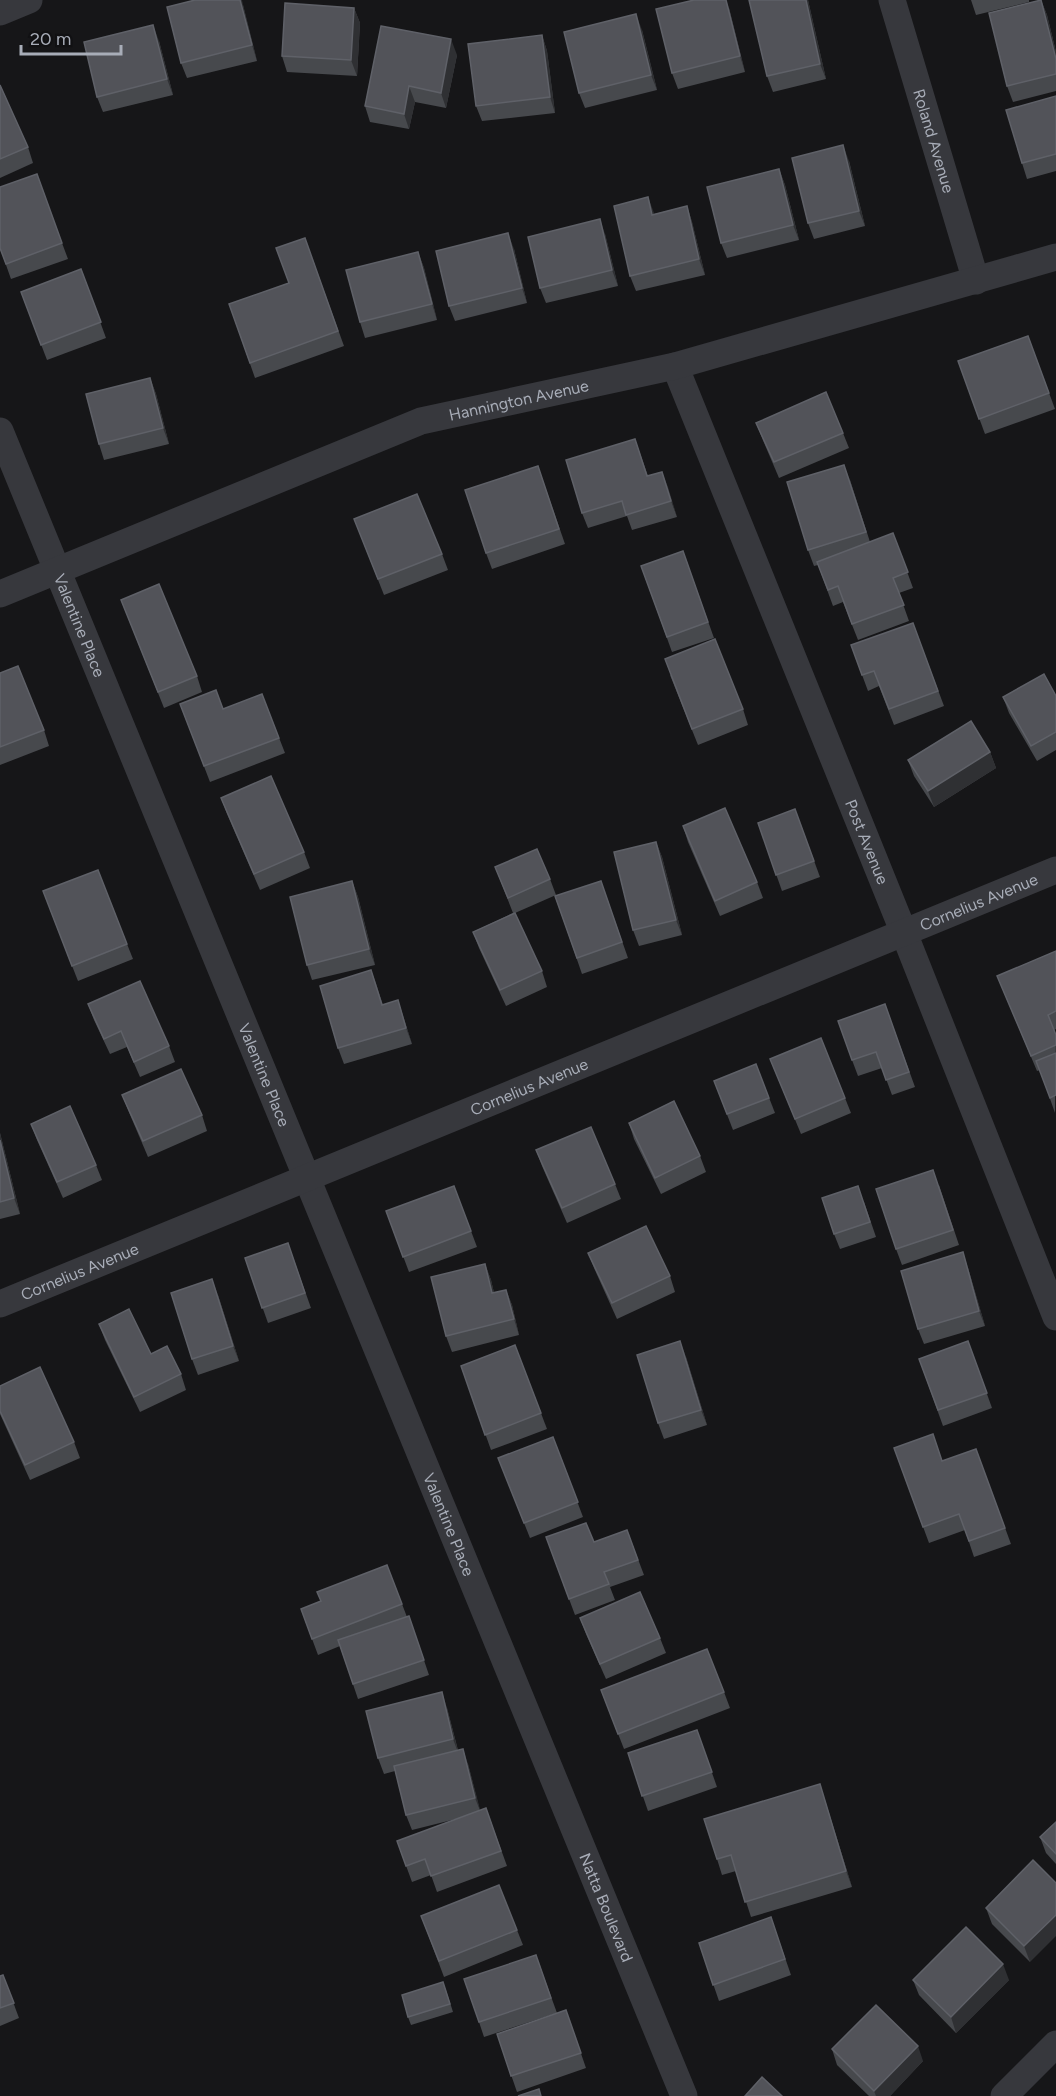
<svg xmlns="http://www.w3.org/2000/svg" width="1056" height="2096" viewBox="0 0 1056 2096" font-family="Figtree,sans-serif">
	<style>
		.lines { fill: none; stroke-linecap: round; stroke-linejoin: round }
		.minor { stroke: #37383d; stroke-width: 27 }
		.wall { fill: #47494d }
		.shaded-wall { fill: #2f3033 }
		.building { fill: #525359; stroke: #5f6168; stroke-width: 1.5 }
		.labels { text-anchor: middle; stroke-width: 5; stroke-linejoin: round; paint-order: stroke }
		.street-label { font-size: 16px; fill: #a8adb8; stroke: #111113 }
	</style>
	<rect width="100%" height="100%" fill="#161618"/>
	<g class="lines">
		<g class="minor">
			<path id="s1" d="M892,0L976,281"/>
			<polyline points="0,12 29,0"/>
			<path id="s2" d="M675,366L904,933L1056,1317"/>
			<path id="s3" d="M0,431L684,2096"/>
			<path id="s4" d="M0,594L421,421L675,366L1056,257"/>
			<path id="s5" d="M0,1304L1056,870"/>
			<polyline points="1004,2096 1056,2044"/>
		</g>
	</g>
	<g class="wall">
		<polygon points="749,0 808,0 826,79 773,92 767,76"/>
		<polygon points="971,0 1029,0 1029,2 976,15"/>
		<polygon points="1041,0 1047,15 1056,52 1056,91 1013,102 1007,86"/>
		<polygon points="243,5 257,61 187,78 181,63"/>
		<polygon points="354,8 360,23 357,76 287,72 282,56"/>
		<polygon points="729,8 745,72 678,89 672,73"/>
		<polygon points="642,30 657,90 585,108 579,93"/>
		<polygon points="542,35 547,51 555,113 482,121 476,106"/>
		<polygon points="159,41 173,95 103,112 97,97"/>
		<polygon points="457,55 446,108 415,102 409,129 370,122 365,106"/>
		<polygon points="0,85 28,147 33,163 0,178"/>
		<polygon points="1056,96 1056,171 1027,179 1022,163"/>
		<polygon points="849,161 865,226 814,239 808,223"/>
		<polygon points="779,169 785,185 799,240 727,258 721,243"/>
		<polygon points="687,206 692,222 705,275 636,291 630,276 654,214"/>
		<polygon points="605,234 618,286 546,303 540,288"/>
		<polygon points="305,238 344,346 255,378 229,304 289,283"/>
		<polygon points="62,243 68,259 11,279 0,248"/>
		<polygon points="514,249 527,303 455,321 449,306"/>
		<polygon points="418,252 424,268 437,320 365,338 360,322"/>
		<polygon points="81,269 106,338 47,360 21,292"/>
		<polygon points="1028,336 1055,409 985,434 958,361"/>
		<polygon points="150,378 156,394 169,444 104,460 99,444"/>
		<polygon points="756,423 843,433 849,448 779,478 762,438"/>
		<polygon points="635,439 648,476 662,472 677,517 632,530 627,516 588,528 582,513"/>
		<polygon points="538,466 565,544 492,569 486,553"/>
		<polygon points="850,480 870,542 893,533 913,588 899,593 909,621 858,640 843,602 833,606 818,565 814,566 808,550"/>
		<polygon points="354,519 442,554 448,570 384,595"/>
		<polygon points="683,551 714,638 672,652 641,566"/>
		<polygon points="121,600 197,676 202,692 164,708"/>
		<polygon points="913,623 944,706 894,725 879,686 868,691 851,645"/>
		<polygon points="0,673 44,730 49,746 0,765"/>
		<polygon points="670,675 743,709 748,725 698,745"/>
		<polygon points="262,694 285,753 210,782 180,704 223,709"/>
		<polygon points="1056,696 1056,750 1037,761 1009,713 1003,697"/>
		<polygon points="990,752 996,768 934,807 914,776 908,760"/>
		<polygon points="221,798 304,852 310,868 260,890 227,814"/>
		<polygon points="795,809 820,877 782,891 758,823"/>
		<polygon points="683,826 757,882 763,898 720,916 688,842"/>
		<polygon points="656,842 662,857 682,935 639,946 633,930"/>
		<polygon points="495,867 550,879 556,895 515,913 542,971 547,987 506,1006 479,948 473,932 513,913"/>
		<polygon points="352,881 358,897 375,965 312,980 307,965"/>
		<polygon points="601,881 628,958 582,974 555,896"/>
		<polygon points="49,907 127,944 133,959 78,981"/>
		<polygon points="1056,951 1056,1029 1054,1030 1056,1035 1055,1113 1040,1070 1037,1071 997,976"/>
		<polygon points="371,970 383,1005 398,1000 412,1044 344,1064 338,1048"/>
		<polygon points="88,1004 169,1046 175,1062 140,1077 127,1047 110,1054 94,1020"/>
		<polygon points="885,1004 915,1087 892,1095 882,1068 858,1076 852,1060"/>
		<polygon points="770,1059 845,1098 851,1113 801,1134"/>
		<polygon points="756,1064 775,1113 733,1130 714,1081"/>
		<polygon points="122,1095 202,1115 207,1131 148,1157 128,1110"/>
		<polygon points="629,1123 700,1156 706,1172 661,1194 634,1139"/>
		<polygon points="31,1124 96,1165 102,1180 63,1198 37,1140"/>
		<polygon points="0,1133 20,1214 0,1219"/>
		<polygon points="536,1150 615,1184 621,1199 567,1223 542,1166"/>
		<polygon points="939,1185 959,1245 902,1265 896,1249"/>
		<polygon points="454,1186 477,1247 409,1272 386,1211"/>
		<polygon points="864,1202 876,1237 840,1249 834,1234"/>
		<polygon points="288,1243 311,1308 268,1323 245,1258"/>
		<polygon points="588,1253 670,1276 675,1292 617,1319 594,1268"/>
		<polygon points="485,1264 491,1280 494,1293 506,1290 512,1305 519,1335 452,1352 446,1336"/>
		<polygon points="968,1268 985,1326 924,1344 918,1329"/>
		<polygon points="218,1295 239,1361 198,1375 192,1359"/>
		<polygon points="99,1324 151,1354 181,1374 186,1390 140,1412 105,1340"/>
		<polygon points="968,1341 992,1408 943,1426 919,1359"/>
		<polygon points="515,1345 547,1429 491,1450 461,1366"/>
		<polygon points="686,1357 707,1425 664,1439 658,1423"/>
		<polygon points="0,1386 74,1442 80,1458 30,1480 0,1414"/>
		<polygon points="553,1437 583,1517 530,1538 504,1473"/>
		<polygon points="894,1448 942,1461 976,1449 1011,1544 974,1557 965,1530 929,1543"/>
		<polygon points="627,1530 644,1575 610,1587 615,1600 575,1615 546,1537 594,1542"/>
		<polygon points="387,1565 407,1617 409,1616 429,1675 358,1699 340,1646 318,1655 301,1609 321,1601"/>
		<polygon points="580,1618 660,1638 666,1653 606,1679 586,1634"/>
		<polygon points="601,1690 724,1692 730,1708 624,1749"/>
		<polygon points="447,1708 458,1750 468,1764 480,1811 486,1808 507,1866 437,1892 431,1875 412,1882 397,1841 456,1819 412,1830 406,1815 395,1771 384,1774 378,1758"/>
		<polygon points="697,1730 717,1787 648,1811 628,1753"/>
		<polygon points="825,1800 852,1887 751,1917 736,1871 722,1875 717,1859"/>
		<polygon points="1056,1822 1056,1864 1046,1853 1040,1837"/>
		<polygon points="1033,1860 1030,1962 992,1924 986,1908"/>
		<polygon points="499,1885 523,1945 444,1977 421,1916"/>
		<polygon points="771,1917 791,1975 719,2001 699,1943"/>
		<polygon points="536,1955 557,2013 484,2037 479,2022"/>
		<polygon points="3,1975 19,2018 0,2026 0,1976"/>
		<polygon points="913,1980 1009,1980 956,2033 919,1995"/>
		<polygon points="446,1990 453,2012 411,2025 408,2017"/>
		<polygon points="566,2010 586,2068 517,2092 497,2034"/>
		<polygon points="832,2049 923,2061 890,2096 869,2096 837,2065"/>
	</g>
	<g class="shaded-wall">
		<polygon points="240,0 242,0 243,5 257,61 252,45"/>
		<polygon points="726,0 729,8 745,72 740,56"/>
		<polygon points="806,0 808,0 826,79 820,64"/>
		<polygon points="1041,0 1047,15 1056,52 1056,59"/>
		<polygon points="354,8 360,23 357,76 351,60"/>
		<polygon points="636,14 642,30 657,90 651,75"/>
		<polygon points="153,25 159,41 173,95 167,79"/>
		<polygon points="542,35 547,51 555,113 550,97"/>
		<polygon points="451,39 457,55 446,108 441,93"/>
		<polygon points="409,86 415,102 409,129 404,114"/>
		<polygon points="843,145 849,161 865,226 859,211"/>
		<polygon points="779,169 785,185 799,240 793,225"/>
		<polygon points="648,197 654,213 657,230 652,215"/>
		<polygon points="687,206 692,222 705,275 699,259"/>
		<polygon points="600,219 605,234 618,286 612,270"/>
		<polygon points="508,233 514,249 527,303 522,288"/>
		<polygon points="418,252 424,268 437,320 432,304"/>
		<polygon points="150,378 156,394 169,444 163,428"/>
		<polygon points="844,465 850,480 871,548 866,532"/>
		<polygon points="662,472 668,487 677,517 671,501"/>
		<polygon points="990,752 996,768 934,807 928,791"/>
		<polygon points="656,842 662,857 682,935 676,920"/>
		<polygon points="352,881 358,897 375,965 369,949"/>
		<polygon points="371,970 377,986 387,1021 382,1005"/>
		<polygon points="398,1000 403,1016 412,1044 406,1028"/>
		<polygon points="0,1133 20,1214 14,1198 0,1140"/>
		<polygon points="963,1252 968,1268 985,1326 979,1311"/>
		<polygon points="485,1264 491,1280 498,1309 492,1293"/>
		<polygon points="212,1279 218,1295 239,1361 233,1346"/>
		<polygon points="506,1290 512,1305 519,1335 514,1319"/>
		<polygon points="680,1341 686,1357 707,1425 701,1410"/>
		<polygon points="442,1692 447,1708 459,1755 453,1739"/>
		<polygon points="463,1749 468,1764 481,1813 475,1798"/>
		<polygon points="820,1784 825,1800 852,1887 846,1871"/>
		<polygon points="1056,1915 1056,1936 1030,1962 1024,1946"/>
		<polygon points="1003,1964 1009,1980 956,2033 951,2017"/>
		<polygon points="918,2046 923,2061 890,2096 876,2096 874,2091"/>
	</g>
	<g class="building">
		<polygon points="195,0 240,0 252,45 181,63 167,7"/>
		<polygon points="694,0 726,0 740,56 672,73 656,9"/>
		<polygon points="749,0 806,0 820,64 767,76"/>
		<polygon points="1041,0 1056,59 1056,74 1007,86 989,13"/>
		<polygon points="285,3 354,8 351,60 282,56"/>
		<polygon points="636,14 651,75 579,93 564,32"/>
		<polygon points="153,25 167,79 97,97 84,42"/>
		<polygon points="381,26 451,39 441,93 409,86 404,114 365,106"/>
		<polygon points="542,35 550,97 476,106 468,44"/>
		<polygon points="0,85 28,147 0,159"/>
		<polygon points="1056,96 1056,154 1022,163 1006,110"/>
		<polygon points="843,145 859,211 808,223 792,158"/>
		<polygon points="779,169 793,225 721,243 707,187"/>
		<polygon points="37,174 62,243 6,264 0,248 0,187"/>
		<polygon points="648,197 652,215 687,206 699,259 630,276 614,206"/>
		<polygon points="600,219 612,270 540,288 528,237"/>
		<polygon points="508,233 522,288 449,306 436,251"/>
		<polygon points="305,238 338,331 250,363 229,304 289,283 276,248"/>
		<polygon points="418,252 432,304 360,322 346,270"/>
		<polygon points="81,269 101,322 41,345 21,292"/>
		<polygon points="1028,336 1049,393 979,419 958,361"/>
		<polygon points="150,378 163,428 99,444 86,394"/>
		<polygon points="826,392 843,433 774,462 756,423"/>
		<polygon points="635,439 647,476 662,472 671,501 626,515 622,501 582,513 566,460"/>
		<polygon points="844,465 866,532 808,550 787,482"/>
		<polygon points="538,466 559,529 486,553 465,490"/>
		<polygon points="417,494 442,554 378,579 354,519"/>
		<polygon points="893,533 908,572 893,578 904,605 852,624 838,586 828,590 817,562"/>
		<polygon points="683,551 708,622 667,637 641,566"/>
		<polygon points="159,584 197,676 158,692 121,600"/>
		<polygon points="913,623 938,691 889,709 874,671 862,675 851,645"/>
		<polygon points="715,639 743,709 692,729 665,659"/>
		<polygon points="18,666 44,730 0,747 0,673"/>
		<polygon points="1044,674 1056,696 1056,732 1031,746 1003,697"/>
		<polygon points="216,690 223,709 262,694 279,738 204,766 180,704"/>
		<polygon points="971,721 990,752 928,791 908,760"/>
		<polygon points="271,776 304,852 254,874 221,798"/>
		<polygon points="725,808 757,882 715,901 683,826"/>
		<polygon points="795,809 814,861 776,875 758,823"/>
		<polygon points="656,842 676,920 633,930 614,852"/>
		<polygon points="537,849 550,879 508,898 495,867"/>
		<polygon points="98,870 127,944 72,966 43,891"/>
		<polygon points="352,881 369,949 307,965 290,897"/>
		<polygon points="601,881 622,942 577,958 555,896"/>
		<polygon points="515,913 542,971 500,990 473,932"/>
		<polygon points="1056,951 1056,1011 1048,1015 1056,1035 1056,1045 1031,1056 997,976"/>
		<polygon points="371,970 382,1005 398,1000 406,1028 338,1048 320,986"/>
		<polygon points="140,981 169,1046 134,1062 121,1031 104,1039 88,1004"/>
		<polygon points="885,1004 909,1072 886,1080 876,1052 852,1060 838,1021"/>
		<polygon points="821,1038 845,1098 795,1119 770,1059"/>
		<polygon points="1056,1053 1056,1095 1050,1098 1036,1061"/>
		<polygon points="756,1064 769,1098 727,1114 714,1081"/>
		<polygon points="181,1069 202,1115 143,1141 122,1095"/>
		<polygon points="674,1101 700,1156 655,1178 629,1123"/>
		<polygon points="70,1106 96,1165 57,1182 31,1124"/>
		<polygon points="591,1127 615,1184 562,1208 536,1150"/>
		<polygon points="0,1140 14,1198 0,1202"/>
		<polygon points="933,1170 953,1230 896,1249 876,1189"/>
		<polygon points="454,1186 471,1231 403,1257 386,1211"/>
		<polygon points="858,1186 870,1222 834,1234 822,1198"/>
		<polygon points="646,1226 670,1276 612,1303 588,1253"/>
		<polygon points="288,1243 305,1293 262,1308 245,1258"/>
		<polygon points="963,1252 979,1311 918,1329 901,1271"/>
		<polygon points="485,1264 492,1293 506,1290 514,1319 446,1336 431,1277"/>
		<polygon points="212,1279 233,1346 192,1359 171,1293"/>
		<polygon points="129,1309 151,1354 167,1346 181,1374 134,1397 99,1324"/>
		<polygon points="680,1341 701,1410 658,1423 637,1355"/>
		<polygon points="968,1341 987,1393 938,1410 919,1359"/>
		<polygon points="515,1345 541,1413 485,1435 461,1366"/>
		<polygon points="40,1367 74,1442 25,1465 0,1411 0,1386"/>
		<polygon points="933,1434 942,1461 976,1449 1005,1528 969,1541 959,1514 923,1527 894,1448"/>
		<polygon points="553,1437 578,1502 524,1523 498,1458"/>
		<polygon points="586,1523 594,1542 627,1530 638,1560 604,1572 609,1584 569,1599 546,1537"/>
		<polygon points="387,1565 402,1604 312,1639 301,1609 321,1601 317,1592"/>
		<polygon points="640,1592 660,1638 600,1664 580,1618"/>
		<polygon points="409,1616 424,1660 353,1684 338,1640"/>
		<polygon points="707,1649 724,1692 618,1734 601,1690"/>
		<polygon points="442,1692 453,1739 378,1758 366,1711"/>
		<polygon points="697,1730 712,1772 642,1796 628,1753"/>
		<polygon points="463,1749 475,1798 406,1815 394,1766"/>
		<polygon points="820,1784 846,1871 745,1902 731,1855 717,1859 704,1819"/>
		<polygon points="486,1808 501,1851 431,1876 425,1859 406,1866 397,1841"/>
		<polygon points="1056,1822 1056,1854 1040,1837"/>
		<polygon points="1033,1860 1056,1883 1056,1915 1024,1946 986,1908"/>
		<polygon points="499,1885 517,1930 439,1961 421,1916"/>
		<polygon points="771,1917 785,1959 713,1985 699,1943"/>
		<polygon points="966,1927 1003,1964 951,2017 913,1980"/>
		<polygon points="536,1955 551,1998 479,2022 464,1979"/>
		<polygon points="3,1975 14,2003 0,2008 0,1976"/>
		<polygon points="443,1982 450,2004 408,2017 402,1995"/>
		<polygon points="876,2005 918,2046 874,2091 832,2049"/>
		<polygon points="566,2010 581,2053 511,2076 497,2034"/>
		<polygon points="762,2077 782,2096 745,2096"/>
		<polygon points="539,2089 541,2096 518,2096"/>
	</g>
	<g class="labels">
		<g class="street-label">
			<text dy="6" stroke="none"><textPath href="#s1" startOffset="147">Roland Avenue</textPath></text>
			<text dy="6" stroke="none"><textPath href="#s4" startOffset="555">Hannington Avenue</textPath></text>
			<text dy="6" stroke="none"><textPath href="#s3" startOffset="210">Valentine Place</textPath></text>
			<text dy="6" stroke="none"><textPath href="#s2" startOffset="513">Post Avenue</textPath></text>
			<text dy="6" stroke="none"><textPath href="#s5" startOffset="1058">Cornelius Avenue</textPath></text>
			<text dy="6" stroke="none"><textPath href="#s3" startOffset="696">Valentine Place</textPath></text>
			<text dy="6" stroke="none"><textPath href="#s5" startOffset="572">Cornelius Avenue</textPath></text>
			<text dy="6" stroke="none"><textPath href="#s5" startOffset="86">Cornelius Avenue</textPath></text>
			<text dy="6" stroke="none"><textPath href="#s3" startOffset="1182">Valentine Place</textPath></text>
			<text dy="6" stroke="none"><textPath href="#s3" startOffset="1596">Natta Boulevard</textPath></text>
		</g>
	</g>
	<path d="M21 45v9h100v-9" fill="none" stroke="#a8adb8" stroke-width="3"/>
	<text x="30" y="45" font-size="18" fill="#a8adb8" stroke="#111113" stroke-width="4.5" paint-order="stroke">20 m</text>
</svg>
